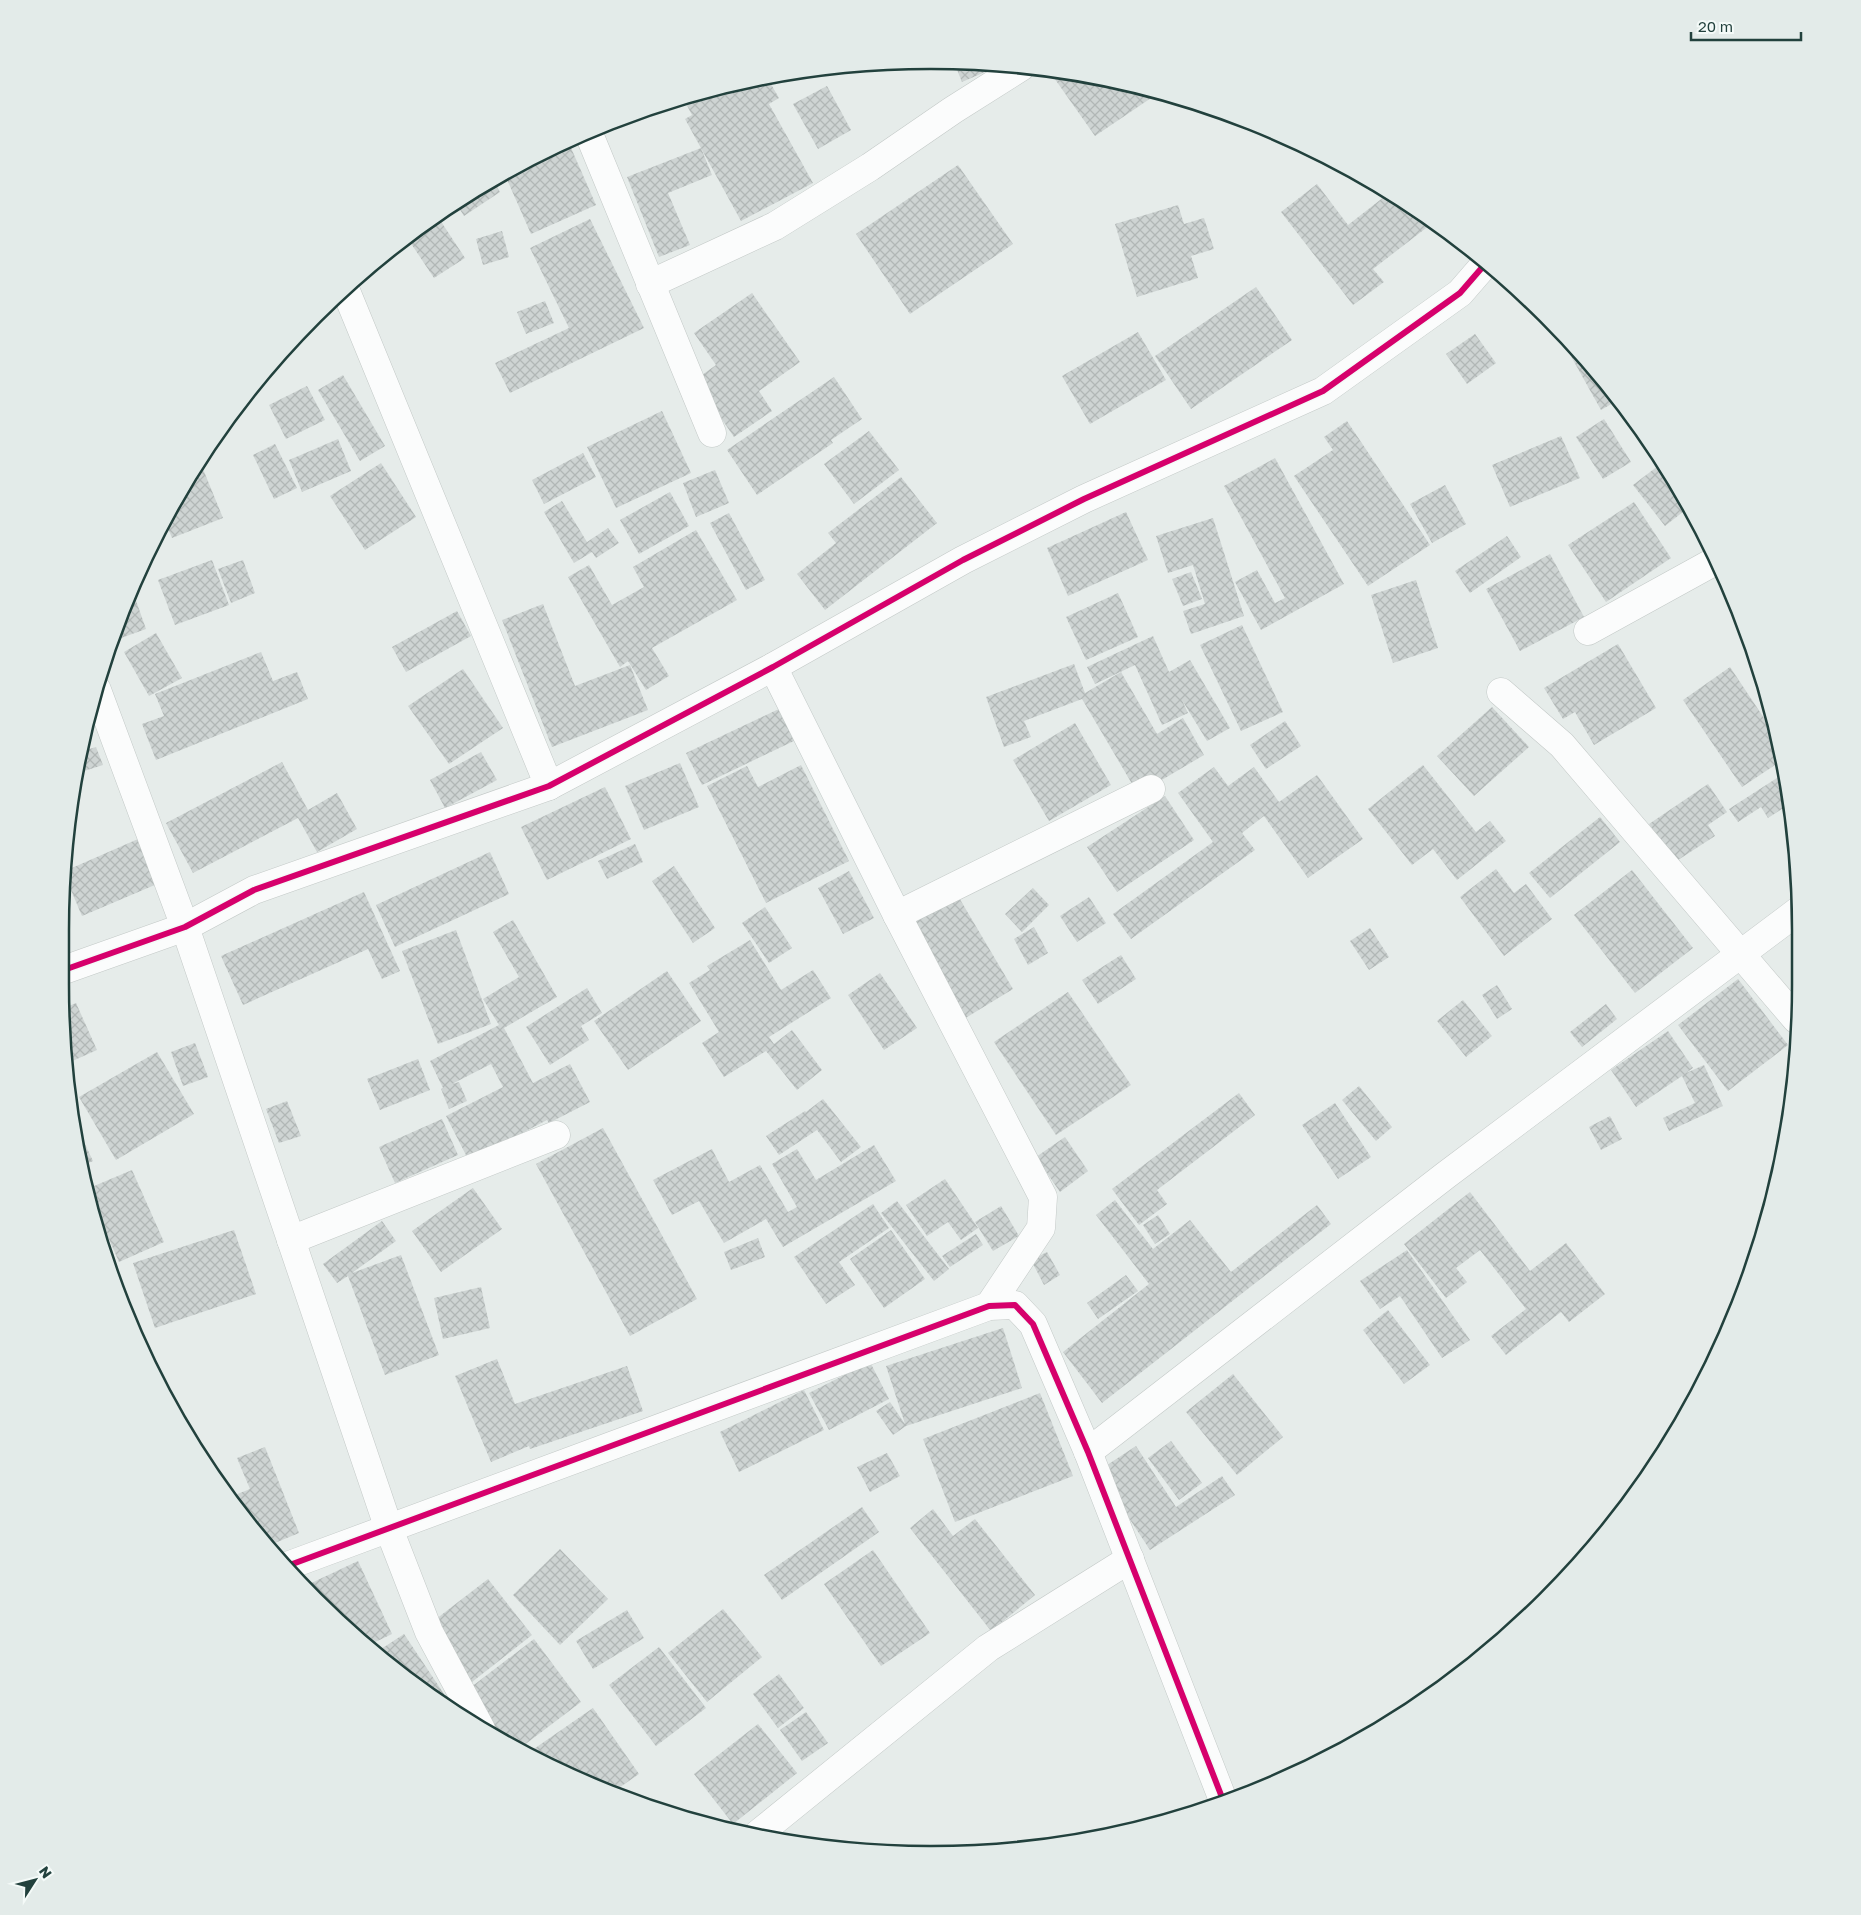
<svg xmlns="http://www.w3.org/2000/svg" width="1861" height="1915" viewBox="0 0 1861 1915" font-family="'Golos Text',sans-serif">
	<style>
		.building { fill: url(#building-cross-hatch) }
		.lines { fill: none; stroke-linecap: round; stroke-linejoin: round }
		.street-casing { stroke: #c3c9c7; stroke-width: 29 }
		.street { stroke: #fbfcfc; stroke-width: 28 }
		.cycleway-casing { stroke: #f4faf8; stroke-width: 9 }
		.cycleway { stroke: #d6006c; stroke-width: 6 }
		.rim { fill: none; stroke: #22413d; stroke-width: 2.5 }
	</style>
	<defs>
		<pattern id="building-cross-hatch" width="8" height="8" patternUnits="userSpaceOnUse" patternTransform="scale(1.25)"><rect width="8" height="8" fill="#ced4d3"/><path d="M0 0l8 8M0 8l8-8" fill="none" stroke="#b1b7b6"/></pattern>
	</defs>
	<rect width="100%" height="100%" fill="#e6ecea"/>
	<g class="building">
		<polygon points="955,65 999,66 962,82"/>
		<polygon points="1058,71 1157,94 1095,136 1052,75"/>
		<polygon points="768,79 779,98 769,104 813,183 741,221 685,119 692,115 683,98 705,90"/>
		<polygon points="827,86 851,130 818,149 793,104"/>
		<polygon points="568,141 596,205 531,234 505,175 546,150"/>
		<polygon points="701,148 712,175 668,193 690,245 659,257 627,177"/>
		<polygon points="958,165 1013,244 910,314 856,234"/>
		<polygon points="494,182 500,192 464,216 457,205"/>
		<polygon points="1317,184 1348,225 1389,193 1424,219 1430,225 1373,269 1384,282 1353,305 1281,212"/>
		<polygon points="1178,205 1184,224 1204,218 1214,249 1191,256 1198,278 1137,297 1115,224"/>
		<polygon points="438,217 465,258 434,278 406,236"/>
		<polygon points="590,219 644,328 510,393 495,363 569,328 530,248"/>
		<polygon points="502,231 509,257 483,265 476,239"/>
		<polygon points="1256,287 1292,340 1191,409 1155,356"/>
		<polygon points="752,293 800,362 759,391 772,411 734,437 695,380 716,365 694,333"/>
		<polygon points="545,301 554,323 526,334 517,312"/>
		<polygon points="1138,332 1166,380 1090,424 1062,376"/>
		<polygon points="1558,333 1620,399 1601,410"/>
		<polygon points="1475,334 1496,363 1467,384 1446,354"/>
		<polygon points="343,375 385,446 360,461 318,390"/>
		<polygon points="834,377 862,419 831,440 833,443 757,495 727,450"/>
		<polygon points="307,386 325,420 286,439 269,405"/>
		<polygon points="662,411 691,473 616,508 587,447"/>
		<polygon points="1604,419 1631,462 1603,479 1576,437"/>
		<polygon points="1347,421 1430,545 1368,586 1294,476 1333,450 1324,437"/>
		<polygon points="869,431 899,470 854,504 824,464"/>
		<polygon points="1561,436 1580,478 1510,507 1492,465"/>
		<polygon points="338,439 351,471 302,492 289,460"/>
		<polygon points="275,444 297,488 274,499 253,455"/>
		<polygon points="583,453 596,477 544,504 532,480"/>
		<polygon points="1275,458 1344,584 1261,630 1235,582 1257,570 1275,603 1285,598 1224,486"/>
		<polygon points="381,463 416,517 365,550 330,496"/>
		<polygon points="1658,466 1674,486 1688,508 1665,526 1633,485"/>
		<polygon points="203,469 223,518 172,538 165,521 177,495 192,473"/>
		<polygon points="715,470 729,503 696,517 683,483"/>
		<polygon points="901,477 937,523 825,610 797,574 836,543 828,533"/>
		<polygon points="1445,485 1466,524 1432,543 1410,504"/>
		<polygon points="670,492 689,526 639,554 620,520"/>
		<polygon points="562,501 587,542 608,528 619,543 596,558 592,552 574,563 544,512"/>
		<polygon points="1634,502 1671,558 1606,602 1568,545"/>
		<polygon points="1126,512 1148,560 1068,596 1047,548"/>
		<polygon points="729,513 765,580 746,590 710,523"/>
		<polygon points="1213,518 1244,616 1191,634 1183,611 1205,604 1193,565 1168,573 1156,536"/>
		<polygon points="696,530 737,600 652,648 669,676 646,690 628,661 620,667 568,577 589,565 612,605 644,587 633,567"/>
		<polygon points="1507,536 1521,557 1470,593 1455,571"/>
		<polygon points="1550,554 1584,617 1520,651 1486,589"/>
		<polygon points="212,560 229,605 175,625 158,580"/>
		<polygon points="243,560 255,593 231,603 218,569"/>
		<polygon points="1191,572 1202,599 1183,606 1172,579"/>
		<polygon points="1416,580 1438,648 1393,663 1371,595"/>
		<polygon points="133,592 146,629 110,642 123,613"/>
		<polygon points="1118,593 1138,637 1086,660 1066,617"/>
		<polygon points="543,604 575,686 630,665 648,710 552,747 502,620"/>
		<polygon points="457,611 471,636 406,672 392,647"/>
		<polygon points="1242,625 1283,712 1241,731 1200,645"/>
		<polygon points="156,633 182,678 149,696 124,652"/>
		<polygon points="1153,636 1169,672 1190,660 1230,728 1207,741 1182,700 1188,713 1162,725 1135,665 1095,684 1087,667"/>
		<polygon points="1618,644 1656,708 1594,745 1575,712 1563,719 1544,688"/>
		<polygon points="261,652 273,681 297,672 308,699 156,760 142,724 164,716 155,694"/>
		<polygon points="1074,664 1085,693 1121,672 1157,734 1183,718 1204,755 1138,794 1082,699 1024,721 1031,737 1004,747 986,697"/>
		<polygon points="1730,667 1776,736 1781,761 1742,787 1683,700"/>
		<polygon points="463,669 503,728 449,764 408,706"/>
		<polygon points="1492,707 1529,747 1474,796 1437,756"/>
		<polygon points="781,708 796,740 702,785 686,753"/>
		<polygon points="1285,721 1301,746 1266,769 1250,745"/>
		<polygon points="1075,723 1111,785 1049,821 1013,760"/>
		<polygon points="96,747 103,765 78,773 83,751"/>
		<polygon points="481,752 497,780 445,808 430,780"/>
		<polygon points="282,762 308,810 337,793 357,829 317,852 298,818 193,873 166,823"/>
		<polygon points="680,763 699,807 644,830 625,786"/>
		<polygon points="801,765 849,861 766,903 707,786 747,766 758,787"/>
		<polygon points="1423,765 1476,832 1490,821 1506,841 1457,880 1433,849 1412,865 1368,809"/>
		<polygon points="1214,767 1228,786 1254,767 1279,802 1317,775 1363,839 1308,878 1264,816 1242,833 1255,850 1131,939 1113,914 1213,842 1178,793"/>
		<polygon points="1783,774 1788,805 1768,818 1761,807 1738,822 1729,809"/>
		<polygon points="1708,784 1727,812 1708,825 1715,836 1675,862 1649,824"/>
		<polygon points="605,787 631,839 547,880 521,827"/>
		<polygon points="1165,796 1194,840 1117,892 1087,847"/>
		<polygon points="1600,817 1620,842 1550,898 1529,873"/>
		<polygon points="138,839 157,884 82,916 65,876 65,871"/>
		<polygon points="635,844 643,862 607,879 598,861"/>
		<polygon points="490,852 509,894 395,947 376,905"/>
		<polygon points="674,866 715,928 693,943 652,881"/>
		<polygon points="1496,869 1514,893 1526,884 1552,919 1504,956 1460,897"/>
		<polygon points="1632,870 1693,948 1635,993 1574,915"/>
		<polygon points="849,871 874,918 843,934 818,888"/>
		<polygon points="1033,888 1049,905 1022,932 1005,914"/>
		<polygon points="364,892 400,971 382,979 368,949 243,1005 221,956"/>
		<polygon points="958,896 1013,989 964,1019 908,926"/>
		<polygon points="1089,897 1106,923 1077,942 1060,916"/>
		<polygon points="765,907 792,948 769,963 742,923"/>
		<polygon points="513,920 557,997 504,1028 533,1083 570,1064 590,1102 549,1123 547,1120 469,1161 446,1116 503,1087 491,1064 452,1084 459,1082 467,1101 449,1109 441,1089 443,1088 430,1061 499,1025 483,999 519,977 493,932"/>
		<polygon points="1034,927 1048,953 1028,965 1014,939"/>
		<polygon points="1370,928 1389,957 1369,970 1350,941"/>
		<polygon points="456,930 491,1024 438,1044 402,951"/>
		<polygon points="750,940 781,990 813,970 831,998 769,1037 774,1044 792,1030 822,1070 797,1090 766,1051 724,1077 702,1043 719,1032 689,983 710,970 707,966"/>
		<polygon points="1121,955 1136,979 1098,1004 1082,980"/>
		<polygon points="667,971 701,1021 628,1070 594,1021"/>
		<polygon points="880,973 917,1028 884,1050 848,995"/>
		<polygon points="1738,979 1788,1045 1728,1091 1678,1025"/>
		<polygon points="1497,985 1512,1009 1497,1019 1482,995"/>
		<polygon points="587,988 602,1013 581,1026 589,1040 550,1065 526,1027"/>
		<polygon points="1068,992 1131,1085 1056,1135 994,1042"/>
		<polygon points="1463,1000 1492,1036 1466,1057 1437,1021"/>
		<polygon points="76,1003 97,1050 68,1063 62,1009"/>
		<polygon points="1606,1004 1617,1019 1582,1047 1570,1032"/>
		<polygon points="1668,1031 1693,1068 1686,1073 1704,1065 1723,1106 1669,1131 1663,1118 1695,1103 1682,1076 1636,1107 1611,1070"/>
		<polygon points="195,1043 208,1077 183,1086 171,1052"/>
		<polygon points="157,1052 194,1114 116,1160 79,1097"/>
		<polygon points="418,1059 430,1090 380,1110 367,1079"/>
		<polygon points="1359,1086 1392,1127 1376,1141 1342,1100"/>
		<polygon points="1239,1093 1255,1115 1157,1190 1167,1204 1139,1225 1112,1189"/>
		<polygon points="823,1099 861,1147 841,1162 817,1130 779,1155 766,1136 805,1111 806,1112"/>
		<polygon points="287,1101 301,1136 279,1143 266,1109"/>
		<polygon points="1335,1103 1371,1157 1338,1179 1302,1125"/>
		<polygon points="1610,1116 1622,1139 1601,1150 1589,1127"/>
		<polygon points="442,1119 458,1155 395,1183 379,1147"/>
		<polygon points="74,1121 93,1161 80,1167 77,1155"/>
		<polygon points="603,1128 697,1299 630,1336 536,1164"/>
		<polygon points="1065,1137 1088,1171 1060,1192 1036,1157"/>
		<polygon points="874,1145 896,1181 783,1247 766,1219 724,1243 699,1201 672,1215 653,1180 712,1149 729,1182 760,1165 788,1212 797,1207 772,1164 797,1149 816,1180"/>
		<polygon points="132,1170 164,1242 119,1262 87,1189"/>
		<polygon points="945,1179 978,1228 961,1240 948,1222 927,1236 906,1205"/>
		<polygon points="473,1188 502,1229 441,1272 412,1231"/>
		<polygon points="1470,1192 1530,1271 1566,1243 1605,1294 1569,1322 1561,1312 1506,1355 1491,1336 1526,1309 1480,1250 1456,1268 1467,1282 1446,1298 1404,1244"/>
		<polygon points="1115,1200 1153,1249 1190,1220 1231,1272 1317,1205 1331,1224 1102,1403 1063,1352 1149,1284 1096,1215"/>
		<polygon points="897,1201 949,1269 934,1281 881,1213"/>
		<polygon points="873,1204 889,1228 839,1262 855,1285 826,1304 794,1257"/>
		<polygon points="1001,1206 1019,1236 993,1251 975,1222"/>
		<polygon points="1158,1215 1170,1234 1155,1244 1143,1225"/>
		<polygon points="382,1221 396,1241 352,1273 401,1255 439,1355 385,1375 348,1276 337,1283 323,1264"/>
		<polygon points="234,1230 256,1294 155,1328 133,1263"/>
		<polygon points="891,1230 925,1279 884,1308 850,1259"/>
		<polygon points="976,1234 983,1245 950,1267 942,1256"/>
		<polygon points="758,1238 765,1257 731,1270 724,1252"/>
		<polygon points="1407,1250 1470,1340 1442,1358 1400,1296 1380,1309 1360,1281"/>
		<polygon points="1047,1252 1060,1275 1044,1285 1031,1260"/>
		<polygon points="1126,1275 1138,1291 1098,1319 1087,1303"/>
		<polygon points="481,1287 490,1328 443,1339 434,1298"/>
		<polygon points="1388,1310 1430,1365 1404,1384 1363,1330"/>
		<polygon points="1003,1328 1022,1388 906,1426 893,1435 876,1411 890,1402 905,1424 886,1366"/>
		<polygon points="497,1359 515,1404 627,1366 643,1411 530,1449 529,1446 491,1462 455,1376"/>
		<polygon points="870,1362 889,1399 829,1430 809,1393"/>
		<polygon points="1233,1374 1283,1437 1237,1475 1186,1412"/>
		<polygon points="804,1390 824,1430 739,1472 720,1432"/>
		<polygon points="1040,1393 1073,1476 955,1522 923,1439"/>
		<polygon points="1171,1441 1202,1483 1179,1500 1148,1458"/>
		<polygon points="1136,1446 1176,1507 1222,1476 1235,1495 1150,1550 1098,1471"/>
		<polygon points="265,1447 299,1533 270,1545 230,1497 250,1489 237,1458"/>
		<polygon points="887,1453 900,1476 870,1492 857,1467"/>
		<polygon points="862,1507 879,1532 782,1600 764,1575"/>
		<polygon points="933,1509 953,1536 975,1519 1035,1595 991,1631 910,1528"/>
		<polygon points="560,1549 608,1599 560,1645 513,1595"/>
		<polygon points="873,1550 930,1633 881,1666 824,1584"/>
		<polygon points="358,1561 392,1634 367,1646 315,1600 305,1586"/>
		<polygon points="488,1579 532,1635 472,1682 427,1626"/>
		<polygon points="723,1609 762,1657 707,1702 668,1653"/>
		<polygon points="627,1610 644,1638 593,1669 576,1641"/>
		<polygon points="404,1634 444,1694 437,1699 400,1675 375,1653"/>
		<polygon points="534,1639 581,1702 519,1749 506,1743 466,1691"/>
		<polygon points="659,1647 706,1708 656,1746 609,1685"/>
		<polygon points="779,1674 804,1708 778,1728 753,1694"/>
		<polygon points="593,1708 639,1774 613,1792 528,1753"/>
		<polygon points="806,1712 828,1743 802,1761 780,1730"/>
		<polygon points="758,1724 797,1773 733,1824 694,1774"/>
	</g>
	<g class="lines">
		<g class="street-casing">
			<g id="street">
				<polyline points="589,134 712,433"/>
				<polyline points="650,284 775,226 870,167 953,110 1021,67"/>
				<polyline points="346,291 549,786"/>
				<polyline points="1588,631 1717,560"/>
				<polyline points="773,667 897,915 1043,1197 1041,1228 989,1306"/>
				<polyline points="97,690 185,927 389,1529 429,1632 481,1729"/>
				<polyline points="1501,692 1562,745 1796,1019"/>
				<polyline points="897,915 1151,789"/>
				<polyline points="61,971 185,927 254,890 549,786 773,667 963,560 1084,499 1323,391 1460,293 1486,263"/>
				<polyline points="291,1240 556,1135"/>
				<polyline points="1088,1452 1446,1175 1798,911"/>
				<polyline points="287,1566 989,1306 1015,1305 1033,1324 1088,1452 1223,1800"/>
				<polyline points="758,1834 988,1648 1130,1559"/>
			</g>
		</g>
		<use href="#street" class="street"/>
		<g class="cycleway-casing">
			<g id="cycleway">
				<polyline points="61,971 185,927 254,890 549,786 773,667 963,560 1084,499 1323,391 1460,293 1486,263"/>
				<polyline points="287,1566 989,1306 1015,1305 1033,1324 1088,1452 1223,1800"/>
			</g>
		</g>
		<use href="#cycleway" class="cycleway"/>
	</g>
	<path d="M0 0H1861V1915H0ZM930 69H931A861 861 0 0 1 1792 930V985A861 861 0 0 1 931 1846H930A861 861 0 0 1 69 985V930A861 861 0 0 1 930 69Z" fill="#e3ebe9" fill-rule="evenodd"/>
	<path class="rim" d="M930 69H931A861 861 0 0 1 1792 930V985A861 861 0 0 1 931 1846H930A861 861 0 0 1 69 985V930A861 861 0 0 1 930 69Z"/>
	<g transform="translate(35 1880) rotate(54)" stroke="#f4faf8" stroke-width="4" paint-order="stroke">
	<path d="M0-4L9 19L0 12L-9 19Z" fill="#22413d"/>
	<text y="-8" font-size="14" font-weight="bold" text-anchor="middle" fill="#22413d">N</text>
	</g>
	<path d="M1691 32v8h110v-8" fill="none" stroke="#22413d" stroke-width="2.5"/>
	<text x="1698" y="32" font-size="15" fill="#22413d" stroke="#f4faf8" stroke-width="4" paint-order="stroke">20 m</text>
</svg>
